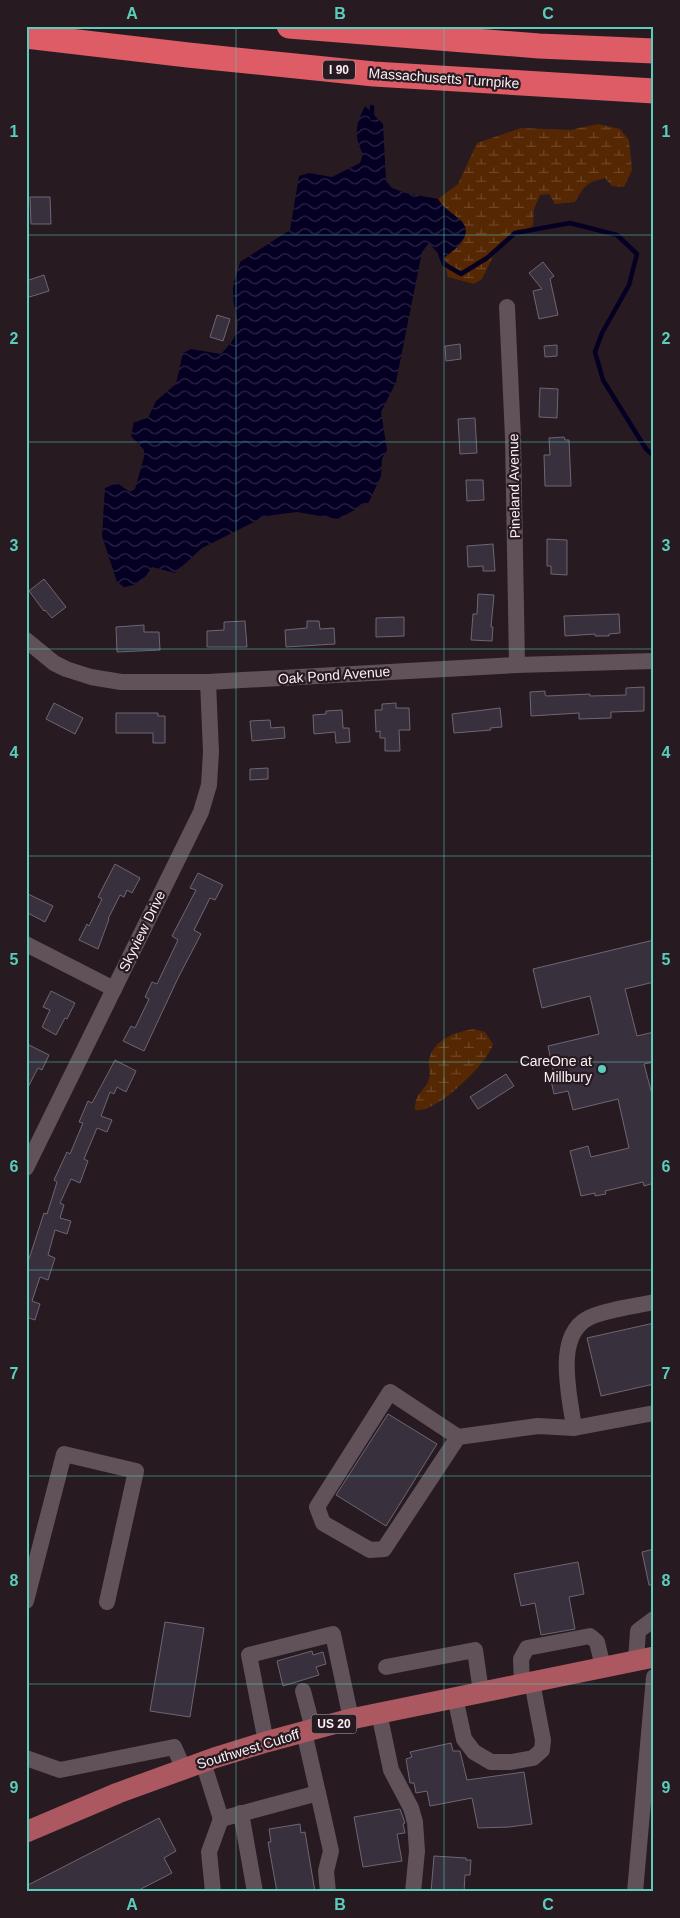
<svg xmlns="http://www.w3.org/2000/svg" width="680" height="1918" viewBox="0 0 680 1918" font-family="Arial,sans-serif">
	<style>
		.wetland { fill: url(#wetland-marsh) }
		.water { fill: url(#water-waves) }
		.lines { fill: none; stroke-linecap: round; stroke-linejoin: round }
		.stream { stroke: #050023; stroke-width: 4.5 }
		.building { fill: #38303d; stroke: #6e6674 }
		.minor { stroke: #615159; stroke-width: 16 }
		.major { stroke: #ab5860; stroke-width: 21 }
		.highway { stroke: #dd5c65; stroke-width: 25 }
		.grid { fill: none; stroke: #5acebc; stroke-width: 1; stroke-opacity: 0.55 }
		.poi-dot { fill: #5acebc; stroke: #271a20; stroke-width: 2 }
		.labels { text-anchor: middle; stroke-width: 4.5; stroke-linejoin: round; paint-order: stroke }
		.shield { fill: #271a20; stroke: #bab0b4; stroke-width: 1 }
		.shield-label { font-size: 12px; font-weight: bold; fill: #f9f0f4 }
		.street-label { font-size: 14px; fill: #f9f0f4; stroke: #271a20 }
		.poi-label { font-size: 14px; fill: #f9f0f4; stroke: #271a20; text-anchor: end }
		.neatline { fill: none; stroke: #5acebc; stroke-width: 2 }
		.grid-label { font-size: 16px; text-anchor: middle; font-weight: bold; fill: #5acebc }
	</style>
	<defs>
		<pattern id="wetland-marsh" width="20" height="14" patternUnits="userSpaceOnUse" patternTransform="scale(1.25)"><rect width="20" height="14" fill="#562703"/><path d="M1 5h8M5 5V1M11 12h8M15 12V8" fill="none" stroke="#6f4728"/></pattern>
		<pattern id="water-waves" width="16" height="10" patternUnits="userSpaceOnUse" patternTransform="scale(1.25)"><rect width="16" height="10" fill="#050023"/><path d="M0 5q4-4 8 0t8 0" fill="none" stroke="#2a2644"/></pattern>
	</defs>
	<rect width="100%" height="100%" fill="#271a20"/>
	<g class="wetland">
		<path d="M598,124L620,129L629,140L632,170L624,187L612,186L605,178C586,183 585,185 575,202L555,204L549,194L540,195L534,209L533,226L498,246L482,279L474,284L448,277L443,259L461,244L463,222L442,206L438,199L458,184L477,143L521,128L570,130Z"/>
		<path d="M474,1029L485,1032L493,1044C488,1063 435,1115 415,1110C415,1091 424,1093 429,1079C431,1074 428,1066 429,1060C434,1039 455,1032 474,1029Z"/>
	</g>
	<path class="water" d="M365,106L383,124L386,181L392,188L406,193L438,199C444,209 453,213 461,221C476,235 453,250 443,259L429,243L422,252L396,382L381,412L387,450L382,459L381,476L369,502L338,519L297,512L266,516L202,548L175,573L152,567C144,579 140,585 124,587L117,582L102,536L105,488L117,483L130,492L135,489L144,457V450L131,436L134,422L148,418L156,401L176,384L183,353L191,349L221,354C250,325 232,321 233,289C233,281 238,271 240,262L290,230L299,176L309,173L332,177L360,163L363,154C353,135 356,124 365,106Z"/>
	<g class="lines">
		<g class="stream">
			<polyline points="372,118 372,107"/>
			<polyline points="440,253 444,264 461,274 487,258 515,233 570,223 617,235 637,254 629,285 602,333 595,352 603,380 646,449 654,456"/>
		</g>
	</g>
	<g class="building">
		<polygon points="30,197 50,197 51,224 31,224"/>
		<polygon points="543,262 554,276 550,279 558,315 539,319 533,291 542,289 529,273"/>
		<polygon points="44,275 49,291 26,298 26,281"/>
		<polygon points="217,315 230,319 223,341 210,337"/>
		<polygon points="460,344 461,359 446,361 445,346"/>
		<polygon points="557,345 557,356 545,357 544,346"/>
		<polygon points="540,388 558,389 557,418 539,417"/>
		<polygon points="475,418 477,453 460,454 458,419"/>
		<polygon points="564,437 565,440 569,440 571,486 545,486 544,455 550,455 549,438"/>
		<polygon points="466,480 483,480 484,500 467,501"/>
		<polygon points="547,539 567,540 567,575 551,574 551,566 547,566"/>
		<polygon points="493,544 495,571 483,571 483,566 468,567 467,546"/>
		<polygon points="44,579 66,607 52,618 45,610 44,611 29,591"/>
		<polygon points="478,594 494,595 491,627 493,627 492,641 471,640 473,614 477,614"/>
		<polygon points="619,614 620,633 609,634 609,636 595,636 595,634 565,636 564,616"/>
		<polygon points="404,617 404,636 376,637 376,618"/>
		<polygon points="245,621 247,647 207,647 207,631 224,630 224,622"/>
		<polygon points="307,621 319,621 320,629 334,628 335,644 286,647 285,630 307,628"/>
		<polygon points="144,625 144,632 159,632 160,650 117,652 116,627"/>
		<polygon points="644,687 644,711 611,712 611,718 579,719 579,713 531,716 530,692 545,691 545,695 547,696 590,694 590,696 626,695 626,688"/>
		<polygon points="54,703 83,718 75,734 46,719"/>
		<polygon points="396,703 396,708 409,708 410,730 399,730 400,751 385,751 385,738 380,738 380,731 376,732 375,710 382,710 382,704"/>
		<polygon points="500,708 502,727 490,728 491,730 454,733 452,714"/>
		<polygon points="342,710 343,728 349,728 350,742 336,743 335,732 314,734 313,715 326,714 326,711"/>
		<polygon points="116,713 158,713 158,716 165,716 165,743 153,743 153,733 116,733"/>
		<polygon points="270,720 271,728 284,727 285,738 252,741 250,721"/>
		<polygon points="268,768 268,779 250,780 250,769"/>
		<polygon points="115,864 140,878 132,893 127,890 124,897 120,895 108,919 109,919 98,949 79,940 87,924 89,926 102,899 98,897"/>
		<polygon points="198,873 223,885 215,900 210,898 194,930 201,934 178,978 144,1051 123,1041 131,1026 135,1028 149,999 145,997 152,982 157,984 178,940 172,936 196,890 190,888"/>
		<polygon points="26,893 53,906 45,922 26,912"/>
		<polygon points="654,940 654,982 625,989 637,1036 654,1032 654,1062 644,1064 654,1102 654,1183 644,1186 643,1182 605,1191 606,1194 595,1196 595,1193 581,1196 570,1151 588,1146 591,1157 629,1148 618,1099 573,1110 568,1091 554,1094 550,1076 554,1075 548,1046 599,1034 590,996 542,1008 533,969"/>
		<polygon points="51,991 75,1003 67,1019 65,1018 56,1035 42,1027 50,1010 43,1007"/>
		<polygon points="29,1045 49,1055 42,1070 38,1068 26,1091 26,1052"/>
		<polygon points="115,1060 136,1071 126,1092 117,1087 114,1094 110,1092 101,1116 112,1120 107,1132 97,1128 84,1159 88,1161 80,1183 71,1179 60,1203 64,1205 60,1218 71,1221 67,1234 55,1230 48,1255 55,1258 48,1280 40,1277 32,1301 40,1304 35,1320 26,1317 26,1268 44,1213 47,1214 57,1182 54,1180 67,1152 70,1154 83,1123 79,1122 88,1101 92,1103"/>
		<polygon points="506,1074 514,1086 478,1109 470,1097"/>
		<polygon points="654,1323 654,1384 601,1396 587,1338"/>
		<polygon points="388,1414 437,1444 386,1526 336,1495"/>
		<polygon points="654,1549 654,1585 649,1585 642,1552"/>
		<polygon points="578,1562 584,1594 569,1597 575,1629 541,1635 535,1603 521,1606 514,1574"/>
		<polygon points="165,1622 204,1628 190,1717 150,1711"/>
		<polygon points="312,1651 313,1655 323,1652 326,1664 316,1667 319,1675 283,1686 277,1661"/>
		<polygon points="451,1743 453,1751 460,1751 467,1780 524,1772 532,1824 509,1827 478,1828 472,1798 430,1806 427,1791 416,1793 414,1783 410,1783 406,1759 412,1757 410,1752"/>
		<polygon points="400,1809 405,1823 403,1824 405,1833 397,1834 402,1861 363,1867 354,1817"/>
		<polygon points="159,1818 176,1851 164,1858 172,1873 135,1892 26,1892 26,1886"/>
		<polygon points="300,1824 301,1833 305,1832 315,1892 277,1892 268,1842 271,1842 269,1829"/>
		<polygon points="434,1856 466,1858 466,1860 471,1860 470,1875 465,1875 464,1892 431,1892"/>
	</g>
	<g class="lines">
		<g class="minor">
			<polyline points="507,307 513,438 517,665"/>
			<polyline points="26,640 54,663 66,669 91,677 121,682 208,682 517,665 654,661"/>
			<polyline points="26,944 114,989"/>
			<polyline points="26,1168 201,812 209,785 211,752 208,682"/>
			<path d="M574,1428C570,1396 552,1331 593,1316C609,1309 636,1306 654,1302"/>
			<polyline points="458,1437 390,1392 317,1507 323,1523 370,1550 384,1549 458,1437 538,1426 574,1428 654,1413"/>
			<polyline points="26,1601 64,1454 136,1471 107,1602"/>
			<polyline points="636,1660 638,1631 654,1619"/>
			<polyline points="386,1667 475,1650 481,1692"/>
			<polyline points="522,1684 521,1659 527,1648 590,1636 597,1642 603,1667"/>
			<polyline points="303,1691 313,1729"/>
			<polyline points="455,1697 464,1739 474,1752 491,1762 511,1762 533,1758 542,1750 543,1740 532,1682"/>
			<polyline points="379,1713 391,1770 411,1808 415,1822 417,1851 413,1892"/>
			<polyline points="266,1742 249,1655 333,1634 351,1719"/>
			<polyline points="26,1758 60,1770 174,1747 184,1769"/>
			<polyline points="203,1762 221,1819 318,1793 304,1732"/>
			<polyline points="318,1793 331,1851 326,1871 328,1892"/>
			<polyline points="241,1813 255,1892"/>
			<polyline points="213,1892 209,1852 221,1819"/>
			<polyline points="635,1892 654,1677"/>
		</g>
		<polyline class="major" points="26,1832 118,1793 214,1758 266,1742 351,1719 654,1657"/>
		<g class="highway">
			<polyline points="289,26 539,46 654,51"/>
			<polyline points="26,36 188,55 374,74 654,91"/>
		</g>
	</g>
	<path class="grid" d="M236,26V1892M444,26V1892M26,235H654M26,442H654M26,649H654M26,856H654M26,1062H654M26,1270H654M26,1476H654M26,1684H654"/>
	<circle class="poi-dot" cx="602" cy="1069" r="5"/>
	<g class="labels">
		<g class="shield">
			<rect x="323" y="60.5" width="32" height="19" rx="4"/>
			<rect x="311.5" y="1714.5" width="45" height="19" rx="4"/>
		</g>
		<g class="shield-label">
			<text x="339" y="74">I 90</text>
			<text x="334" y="1728">US 20</text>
		</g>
		<g class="street-label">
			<text transform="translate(444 78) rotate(4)" y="5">Massachusetts Turnpike</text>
			<text transform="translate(514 486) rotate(-91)" y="5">Pineland Avenue</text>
			<text transform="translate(334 675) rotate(-4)" y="5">Oak Pond Avenue</text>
			<text transform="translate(142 931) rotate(-64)" y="5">Skyview Drive</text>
			<text transform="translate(248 1749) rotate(-17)" y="5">Southwest Cutoff</text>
		</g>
		<g class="poi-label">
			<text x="592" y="1066">CareOne at<tspan x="592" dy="16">Millbury</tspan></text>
		</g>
	</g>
	<rect width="680" height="1918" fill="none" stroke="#271a20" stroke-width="55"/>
	<rect x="28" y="28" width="624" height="1862" class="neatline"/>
	<g class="grid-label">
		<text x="132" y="19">A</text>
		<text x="340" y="19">B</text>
		<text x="548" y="19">C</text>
		<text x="14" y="137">1</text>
		<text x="666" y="137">1</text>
		<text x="14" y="344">2</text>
		<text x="666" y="344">2</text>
		<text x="14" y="551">3</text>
		<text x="666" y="551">3</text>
		<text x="14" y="758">4</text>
		<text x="666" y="758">4</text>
		<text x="14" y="965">5</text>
		<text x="666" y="965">5</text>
		<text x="14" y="1172">6</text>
		<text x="666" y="1172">6</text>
		<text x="14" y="1379">7</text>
		<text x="666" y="1379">7</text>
		<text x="14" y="1586">8</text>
		<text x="666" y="1586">8</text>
		<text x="14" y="1793">9</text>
		<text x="666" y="1793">9</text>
		<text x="132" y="1910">A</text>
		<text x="340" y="1910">B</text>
		<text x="548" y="1910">C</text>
	</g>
</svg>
